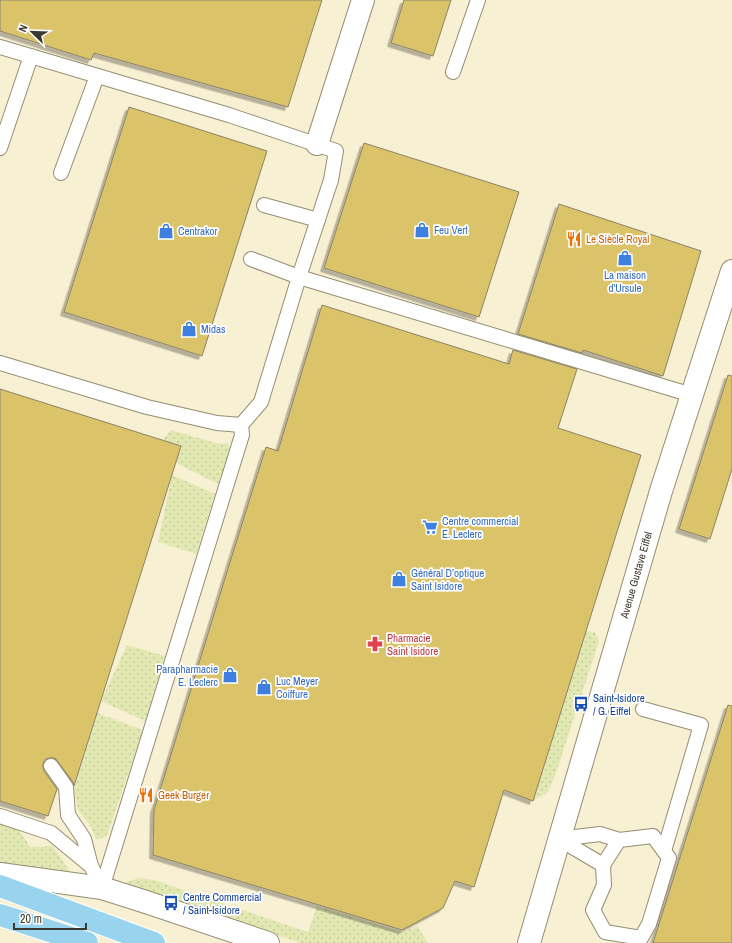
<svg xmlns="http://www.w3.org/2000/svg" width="732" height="943" viewBox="0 0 732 943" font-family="'Archivo Narrow',sans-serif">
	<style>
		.grass { fill: url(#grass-dots) }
		.building { fill: #dbc369; stroke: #8a8368; filter: url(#shadow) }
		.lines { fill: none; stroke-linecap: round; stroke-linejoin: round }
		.lane-casing { stroke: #958d72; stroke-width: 16 }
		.street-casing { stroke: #958d72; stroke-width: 24 }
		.secondary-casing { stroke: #958d72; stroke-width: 24 }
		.primary-casing { stroke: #fff; stroke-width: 24 }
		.lane { stroke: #fff; stroke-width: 14 }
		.street { stroke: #fff; stroke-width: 22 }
		.secondary { stroke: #fff; stroke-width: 22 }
		.primary { stroke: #99d4ef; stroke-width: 22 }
		.labels { text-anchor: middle; stroke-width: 3.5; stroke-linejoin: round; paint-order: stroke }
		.shop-label { font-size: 11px; fill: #366cbe; stroke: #fff; text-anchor: start }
		.food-label { font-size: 11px; fill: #c56008; stroke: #fff; text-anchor: start }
		.street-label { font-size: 11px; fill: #3c382d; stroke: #fff }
		.health-label { font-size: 11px; fill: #be3a42; stroke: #fff; text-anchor: start }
		.transit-label { font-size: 11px; fill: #164399; stroke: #fff; text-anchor: start }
	</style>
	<defs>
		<pattern id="grass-dots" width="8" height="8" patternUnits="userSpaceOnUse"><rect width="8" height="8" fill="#e1e8b2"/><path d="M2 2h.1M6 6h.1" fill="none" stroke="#c2c899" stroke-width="1.8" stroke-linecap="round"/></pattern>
		<filter id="shadow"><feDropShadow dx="-3.5" dy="3.5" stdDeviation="0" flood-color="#0004"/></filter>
	</defs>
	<rect width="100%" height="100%" fill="#f8f0d2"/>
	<g class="grass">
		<polygon points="171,430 219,444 228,443 230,450 218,484 176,463 181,446 162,440"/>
		<polygon points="172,475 215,494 196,554 158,542"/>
		<polygon points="586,631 595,632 599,641 556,773 548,792 533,801"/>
		<polygon points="127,645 165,656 145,721 101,701"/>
		<polygon points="97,713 143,730 107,836 96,840 91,827 78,810 74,789"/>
		<polygon points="0,824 20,831 30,847 53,846 70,872 0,863"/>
		<polygon points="138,878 154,880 308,932 317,906 402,932 417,926 428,943 301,943 120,885"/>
	</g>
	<g class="building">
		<polygon points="0,0 322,0 288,107 94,53 91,60 0,31"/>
		<polygon points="404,0 451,0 433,56 391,43"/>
		<polygon points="129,107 267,151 202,356 64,312"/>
		<polygon points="364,143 519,192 479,317 324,268"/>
		<polygon points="559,204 701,251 663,376 583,350 582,353 518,334"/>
		<polygon points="322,305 509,364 513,350 577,369 558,428 641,455 533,801 504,790 474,887 455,881 443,908 402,930 153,855 154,810 226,575 266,447 278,451"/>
		<polygon points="728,375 732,376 732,469 710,539 679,529"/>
		<polygon points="0,389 181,446 74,786 73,782 55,758 50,758 46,759 43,763 43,767 44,771 57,789 48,816 0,801"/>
		<polygon points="728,705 732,706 732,943 653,943"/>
	</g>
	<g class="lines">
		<g class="lane-casing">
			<g id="lane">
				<polyline points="0,47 229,115 336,151 331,180 299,277 261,402 241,425"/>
				<polyline points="453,72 478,0"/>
				<polyline points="0,148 31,56"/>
				<polyline points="61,173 97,76"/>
				<polyline points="264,205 318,220"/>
				<polyline points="251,259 299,277 692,395"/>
				<polyline points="0,363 147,407 217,423 241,425"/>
				<polyline points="643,709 701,725 664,851"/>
				<polyline points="51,766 66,787 68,815 84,839 91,866"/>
				<polyline points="0,816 51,833 91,866 102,888"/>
				<polygon points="600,834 619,840 653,836 669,858 649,924 641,938 605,932 593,910 604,885 603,865 559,839"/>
				<polyline points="603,865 619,840"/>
				<polyline points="102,888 242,435 241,425"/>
			</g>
		</g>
		<g class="street-casing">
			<polyline id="street" points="317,144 363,0"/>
		</g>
		<g class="secondary-casing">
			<g id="secondary">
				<polyline points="0,874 102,888 146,902 268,943"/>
				<polyline points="529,943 661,491 732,271"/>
			</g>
		</g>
		<g class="primary-casing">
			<g id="primary">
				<polyline points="0,886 154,943"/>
				<polyline points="0,915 87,943"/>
			</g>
		</g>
		<use href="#lane" class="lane"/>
		<use href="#street" class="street"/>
		<use href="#secondary" class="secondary"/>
		<use href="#primary" class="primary"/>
	</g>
	<defs>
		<g id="shop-bare" transform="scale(1.2)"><path d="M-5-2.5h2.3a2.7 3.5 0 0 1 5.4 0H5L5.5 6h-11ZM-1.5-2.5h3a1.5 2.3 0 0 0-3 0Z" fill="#3f7fe0" stroke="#fff" stroke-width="2.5" paint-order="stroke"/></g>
		<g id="restaurant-bare" transform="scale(1.2)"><path d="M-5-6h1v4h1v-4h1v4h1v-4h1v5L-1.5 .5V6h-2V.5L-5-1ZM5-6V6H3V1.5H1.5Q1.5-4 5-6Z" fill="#e8710a" stroke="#fff" stroke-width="2.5" paint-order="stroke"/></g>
		<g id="supermarket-bare" transform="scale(1.2)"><path d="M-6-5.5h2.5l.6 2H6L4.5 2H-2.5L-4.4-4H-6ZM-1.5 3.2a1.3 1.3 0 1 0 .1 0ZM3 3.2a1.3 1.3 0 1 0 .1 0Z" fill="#3f7fe0" stroke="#fff" stroke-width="2.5" paint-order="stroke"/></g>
		<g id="pharmacy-bare" transform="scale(1.2)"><path d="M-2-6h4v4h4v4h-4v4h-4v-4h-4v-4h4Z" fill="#e0444e" stroke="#fff" stroke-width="2.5" paint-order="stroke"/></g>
		<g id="bus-bare" transform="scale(1.2)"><path d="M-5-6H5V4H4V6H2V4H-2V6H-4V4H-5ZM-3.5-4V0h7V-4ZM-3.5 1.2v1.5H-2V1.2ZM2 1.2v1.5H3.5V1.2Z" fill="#1a4fb4" stroke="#fff" stroke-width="2.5" paint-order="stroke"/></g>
	</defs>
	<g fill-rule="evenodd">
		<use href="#shop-bare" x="422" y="230"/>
		<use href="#shop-bare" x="166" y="231"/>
		<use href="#restaurant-bare" x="574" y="239"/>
		<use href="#shop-bare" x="625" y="258"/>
		<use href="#shop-bare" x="189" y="329"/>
		<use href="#supermarket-bare" x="430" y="527"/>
		<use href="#shop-bare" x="399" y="579"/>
		<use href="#pharmacy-bare" x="375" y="644"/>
		<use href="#shop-bare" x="230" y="675"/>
		<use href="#shop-bare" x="264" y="687"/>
		<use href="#bus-bare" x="581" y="704"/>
		<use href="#restaurant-bare" x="146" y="795"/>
		<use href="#bus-bare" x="171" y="903"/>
	</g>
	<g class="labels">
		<g class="shop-label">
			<text x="434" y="234">Feu Vert</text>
			<text x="178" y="235">Centrakor</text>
			<text x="625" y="279" text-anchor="middle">La maison<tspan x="625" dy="13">d'Ursule</tspan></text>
			<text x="201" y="333">Midas</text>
			<text x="442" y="525">Centre commercial<tspan x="442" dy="13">E. Leclerc</tspan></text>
			<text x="411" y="577">Général D’optique<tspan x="411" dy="13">Saint Isidore</tspan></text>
			<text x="218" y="673" text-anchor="end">Parapharmacie<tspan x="218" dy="13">E. Leclerc</tspan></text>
			<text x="276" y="685">Luc Meyer<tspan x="276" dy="13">Coiffure</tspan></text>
		</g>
		<g class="food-label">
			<text x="586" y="243">Le Siècle Royal</text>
			<text x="158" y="799">Geek Burger</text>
		</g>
		<g class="street-label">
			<text transform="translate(636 575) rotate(-74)" y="4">Avenue Gustave Eiffel</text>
		</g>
		<g class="health-label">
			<text x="387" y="642">Pharmacie<tspan x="387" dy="13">Saint Isidore</tspan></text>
		</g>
		<g class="transit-label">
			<text x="593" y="702">Saint-Isidore<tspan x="593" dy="13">/ G. Eiffel</tspan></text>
			<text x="183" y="901">Centre Commercial<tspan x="183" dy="13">/ Saint-Isidore</tspan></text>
		</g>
	</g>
	<g transform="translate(32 32) rotate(293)" stroke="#ffffff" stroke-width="3" paint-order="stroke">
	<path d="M0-3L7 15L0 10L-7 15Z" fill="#3c382d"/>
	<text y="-6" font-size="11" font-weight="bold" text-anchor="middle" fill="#3c382d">N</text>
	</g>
	<path d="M14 923v6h72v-6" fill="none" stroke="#3c382d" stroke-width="2"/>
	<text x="20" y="923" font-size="12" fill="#3c382d" stroke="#ffffff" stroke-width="3" paint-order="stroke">20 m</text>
</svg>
